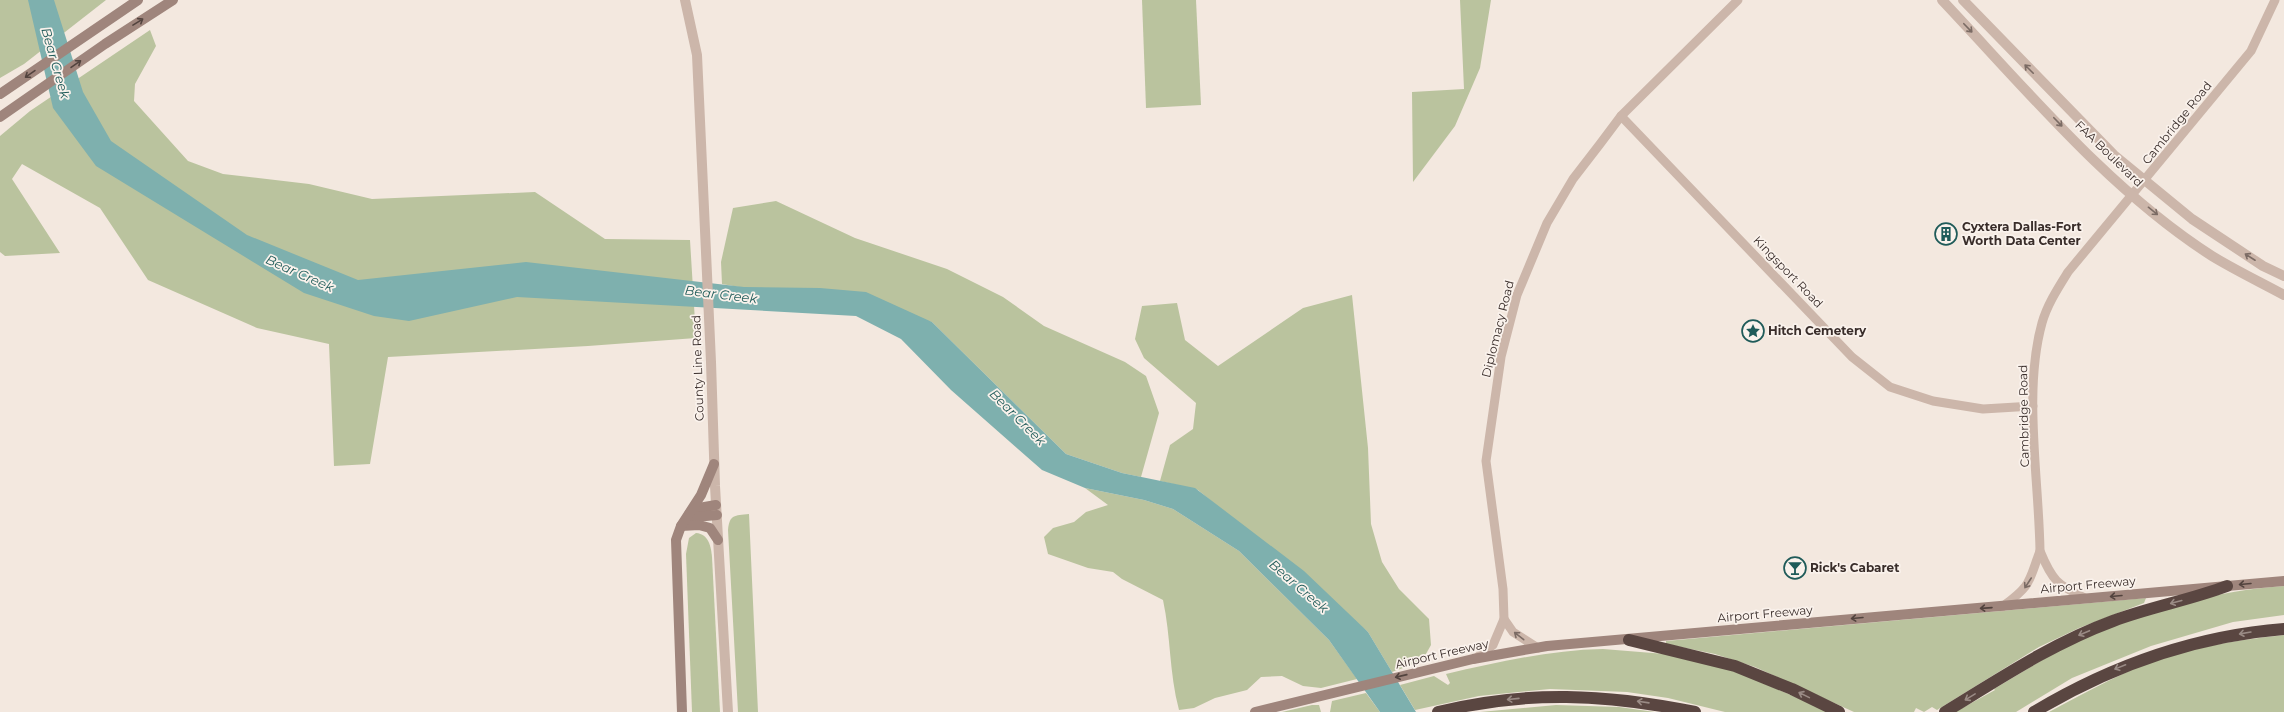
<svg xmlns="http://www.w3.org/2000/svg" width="2284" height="712" viewBox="0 0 2284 712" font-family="Montserrat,sans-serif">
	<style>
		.green { fill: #bac39e }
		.water { fill: #7eb0ae }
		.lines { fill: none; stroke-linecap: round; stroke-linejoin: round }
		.minor { stroke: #ccb6aa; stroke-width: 9 }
		.tertiary { stroke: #ccb6aa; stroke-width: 10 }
		.secondary { stroke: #9f857c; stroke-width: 10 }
		.motorway { stroke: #5a4641; stroke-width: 12 }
		.oneway { stroke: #52433e }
		.oneway2 { stroke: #7b6b64 }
		.oneway3 { stroke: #9a8b85 }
		.labels { text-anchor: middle; stroke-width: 3.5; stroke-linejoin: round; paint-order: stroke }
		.street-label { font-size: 12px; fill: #392d2a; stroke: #faf2ec }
		.poi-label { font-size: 12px; font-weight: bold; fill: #392d2a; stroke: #faf2ec; text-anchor: start }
		.water-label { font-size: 13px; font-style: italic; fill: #1f5b59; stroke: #faf2ec }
	</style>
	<rect width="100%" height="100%" fill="#f3e8df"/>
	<g class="green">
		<polygon points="0,0 106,0 24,64 0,78"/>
		<polygon points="1142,0 1196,0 1201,105 1146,108"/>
		<polygon points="1460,0 1491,0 1480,68 1455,126 1413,182 1412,92 1464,89"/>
		<polygon points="150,30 156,46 135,84 134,101 188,161 223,174 309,184 372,199 535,192 605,239 690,240 696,338 588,346 388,357 370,464 334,466 329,344 257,328 148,280 100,208 22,164 12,179 60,253 5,256 0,252 0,136 30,111"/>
		<polygon points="776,201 855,238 947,269 1003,297 1044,326 1125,362 1146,376 1159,413 1141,477 1122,473 1066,454 932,322 722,284 721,262 733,208"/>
		<polygon points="1352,295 1368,448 1371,524 1382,562 1399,589 1429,619 1431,645 1422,661 1392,672 1368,632 1198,490 1160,481 1170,445 1193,429 1196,403 1144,358 1135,339 1142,306 1177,303 1185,340 1218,366 1303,308"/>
		<path d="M1085,488L1144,500L1173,509L1239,551L1329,640L1357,679L1321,688L1303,686L1282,676L1261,677L1247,690L1215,698L1194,708L1179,710C1169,672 1171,637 1163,600L1122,579L1113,572L1088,568L1048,554L1044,537L1053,528L1074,522L1086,512L1108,505Z"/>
		<path d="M749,514L758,712H738L728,530C730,514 734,516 749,514Z"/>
		<path d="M696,533C709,534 711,547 712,557L720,712H692L686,554L689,538Z"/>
		<path d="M2284,586V615L2233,622L2151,646L2072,678L2016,712H1955L1995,690L1994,689C2025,670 2056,651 2089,636C2149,609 2220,590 2284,586Z"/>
		<polygon points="2146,598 2144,603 2079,628 2039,647 1937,710 1932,707 1924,712 1916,708 1914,712 1854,712 1755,667 1715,654 1666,644 1666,641"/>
		<path d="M2284,635V712H2049C2075,698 2101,684 2127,672C2176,649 2231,641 2284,635Z"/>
		<path d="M1603,649L1665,654L1718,664L1831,712H1725L1668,698L1627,692L1550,689L1479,696L1415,710L1400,685L1434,676L1448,685L1450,683L1446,674C1498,662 1550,650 1603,649Z"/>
		<polygon points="1366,693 1380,712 1330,712 1332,701"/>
		<polygon points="1312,705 1319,705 1321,712 1282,712"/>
		<polygon points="1556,705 1619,707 1655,712 1480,712"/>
	</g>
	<polygon class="water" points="28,0 54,0 83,92 111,141 247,235 358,280 526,262 744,287 820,288 866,292 932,322 1066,454 1122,473 1195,488 1304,571 1368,632 1416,712 1380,712 1329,640 1239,551 1173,509 1144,500 1085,488 1042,470 951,390 901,339 856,316 517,297 409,321 374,316 304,293 96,166 53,108"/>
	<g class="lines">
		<g class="minor">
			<polyline points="1621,116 1852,357 1890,387 1933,401 1983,409 2033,406"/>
			<path d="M2085,598C2057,585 2052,580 2040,551C2039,480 2023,391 2042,323C2047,305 2058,288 2068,272L2251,51L2275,0"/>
			<path d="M2002,607C2032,585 2028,583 2040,551"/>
			<polyline points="1504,619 1513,632 1538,648"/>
			<polyline points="1475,659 1493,645 1504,619 1503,589 1486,461 1501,357 1517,295 1547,223 1573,179 1600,144 1621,116 1738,0"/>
		</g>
		<g class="tertiary">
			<polyline points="685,0 697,55 711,362 715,486 728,712"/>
			<path d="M1942,0C2025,88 2110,191 2212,256C2235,270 2260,282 2284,295"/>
			<polyline points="1963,0 2114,155 2192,219 2263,266 2284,276"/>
		</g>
		<g class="secondary">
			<polyline points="0,94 138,0"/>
			<polyline points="0,117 105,44 173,0"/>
			<polyline points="689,514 693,509 716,505"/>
			<polyline points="684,523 695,517 717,515"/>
			<polyline points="681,526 699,525 710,528 718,540"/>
			<polyline points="682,712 676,540 681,526 701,495 714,464"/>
			<polyline points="1255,712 1473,659 1547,646 2284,581"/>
		</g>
		<g class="motorway">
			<polyline points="1629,640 1735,666 1792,689 1839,712"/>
			<path d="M1438,712C1528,690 1605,694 1695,712"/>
			<path d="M1945,712C1999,679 2053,643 2113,621C2150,607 2190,600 2227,586"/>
			<path d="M2034,712C2111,666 2194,636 2284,629"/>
		</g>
	</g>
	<defs><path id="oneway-shaft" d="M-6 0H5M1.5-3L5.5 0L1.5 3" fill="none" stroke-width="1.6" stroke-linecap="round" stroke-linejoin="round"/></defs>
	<g class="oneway">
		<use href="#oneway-shaft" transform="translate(138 22) rotate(-32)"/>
		<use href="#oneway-shaft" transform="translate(76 64) rotate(-35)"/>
		<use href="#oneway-shaft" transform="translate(30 74) rotate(145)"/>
		<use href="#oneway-shaft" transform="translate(2245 584) rotate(175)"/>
		<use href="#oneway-shaft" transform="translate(2116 596) rotate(175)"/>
		<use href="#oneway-shaft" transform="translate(1986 608) rotate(176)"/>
		<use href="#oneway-shaft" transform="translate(1857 618) rotate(175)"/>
		<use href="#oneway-shaft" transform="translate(1401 676) rotate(167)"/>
	</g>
	<g class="oneway2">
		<use href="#oneway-shaft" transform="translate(1968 28) rotate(46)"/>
		<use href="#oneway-shaft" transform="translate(2029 69) rotate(-135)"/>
		<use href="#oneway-shaft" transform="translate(2058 122) rotate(46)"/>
		<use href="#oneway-shaft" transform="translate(2153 211) rotate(39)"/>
		<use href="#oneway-shaft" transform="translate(2250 257) rotate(-147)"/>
		<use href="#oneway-shaft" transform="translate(2028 583) rotate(123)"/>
		<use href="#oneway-shaft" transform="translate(1519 636) rotate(-142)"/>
	</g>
	<g class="oneway3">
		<use href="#oneway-shaft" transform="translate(2176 602) rotate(165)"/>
		<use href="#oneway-shaft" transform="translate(2084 633) rotate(157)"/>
		<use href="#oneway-shaft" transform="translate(2245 633) rotate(170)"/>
		<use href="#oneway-shaft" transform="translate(2120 667) rotate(158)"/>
		<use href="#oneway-shaft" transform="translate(1804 695) rotate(-154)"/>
		<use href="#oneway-shaft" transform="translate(1970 697) rotate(149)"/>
		<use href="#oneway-shaft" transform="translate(1513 699) rotate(174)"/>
		<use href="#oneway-shaft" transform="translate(1643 702) rotate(-172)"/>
	</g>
	<defs>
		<g id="building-ring" transform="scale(1.15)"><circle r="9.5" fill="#faf2ec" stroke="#1f5b59" stroke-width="1.5"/><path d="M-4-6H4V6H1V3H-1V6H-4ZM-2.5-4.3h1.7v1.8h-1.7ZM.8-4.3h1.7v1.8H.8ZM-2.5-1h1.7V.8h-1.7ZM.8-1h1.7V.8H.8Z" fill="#1f5b59"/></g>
		<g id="sight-ring" transform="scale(1.15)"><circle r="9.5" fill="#faf2ec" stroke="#1f5b59" stroke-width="1.5"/><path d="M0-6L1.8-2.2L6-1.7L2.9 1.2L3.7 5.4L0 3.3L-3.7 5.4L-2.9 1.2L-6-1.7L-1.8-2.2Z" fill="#1f5b59"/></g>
		<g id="bar-ring" transform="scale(1.15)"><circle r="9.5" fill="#faf2ec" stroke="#1f5b59" stroke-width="1.5"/><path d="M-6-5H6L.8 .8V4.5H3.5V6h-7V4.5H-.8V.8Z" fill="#1f5b59"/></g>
	</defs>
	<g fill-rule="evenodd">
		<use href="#building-ring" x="1946" y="234"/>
		<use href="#sight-ring" x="1753" y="331"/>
		<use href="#bar-ring" x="1795" y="568"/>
	</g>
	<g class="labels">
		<g class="street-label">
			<text transform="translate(2177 123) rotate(-51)" y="4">Cambridge Road</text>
			<text transform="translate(2109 154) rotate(44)" y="4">FAA Boulevard</text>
			<text transform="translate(1788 272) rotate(46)" y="4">Kingsport Road</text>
			<text transform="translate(1498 329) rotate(-76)" y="4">Diplomacy Road</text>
			<text transform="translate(698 368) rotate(-92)" y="4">County Line Road</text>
			<text transform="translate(2024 416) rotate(-91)" y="4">Cambridge Road</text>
			<text transform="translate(2088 585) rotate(-5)" y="4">Airport Freeway</text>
			<text transform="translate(1765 614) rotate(-5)" y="4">Airport Freeway</text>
			<text transform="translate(1442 654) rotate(-13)" y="4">Airport Freeway</text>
		</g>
		<g class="poi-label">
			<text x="1962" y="231">Cyxtera Dallas-Fort<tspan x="1962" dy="14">Worth Data Center</tspan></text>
			<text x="1768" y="335">Hitch Cemetery</text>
			<text x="1810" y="572">Rick's Cabaret</text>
		</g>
		<g class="water-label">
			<text transform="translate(56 63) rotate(74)" y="5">Bear Creek</text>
			<text transform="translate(300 273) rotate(24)" y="5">Bear Creek</text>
			<text transform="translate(721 294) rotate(7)" y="5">Bear Creek</text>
			<text transform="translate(1018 417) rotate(45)" y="5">Bear Creek</text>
			<text transform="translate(1299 586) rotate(41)" y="5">Bear Creek</text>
		</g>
	</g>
</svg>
